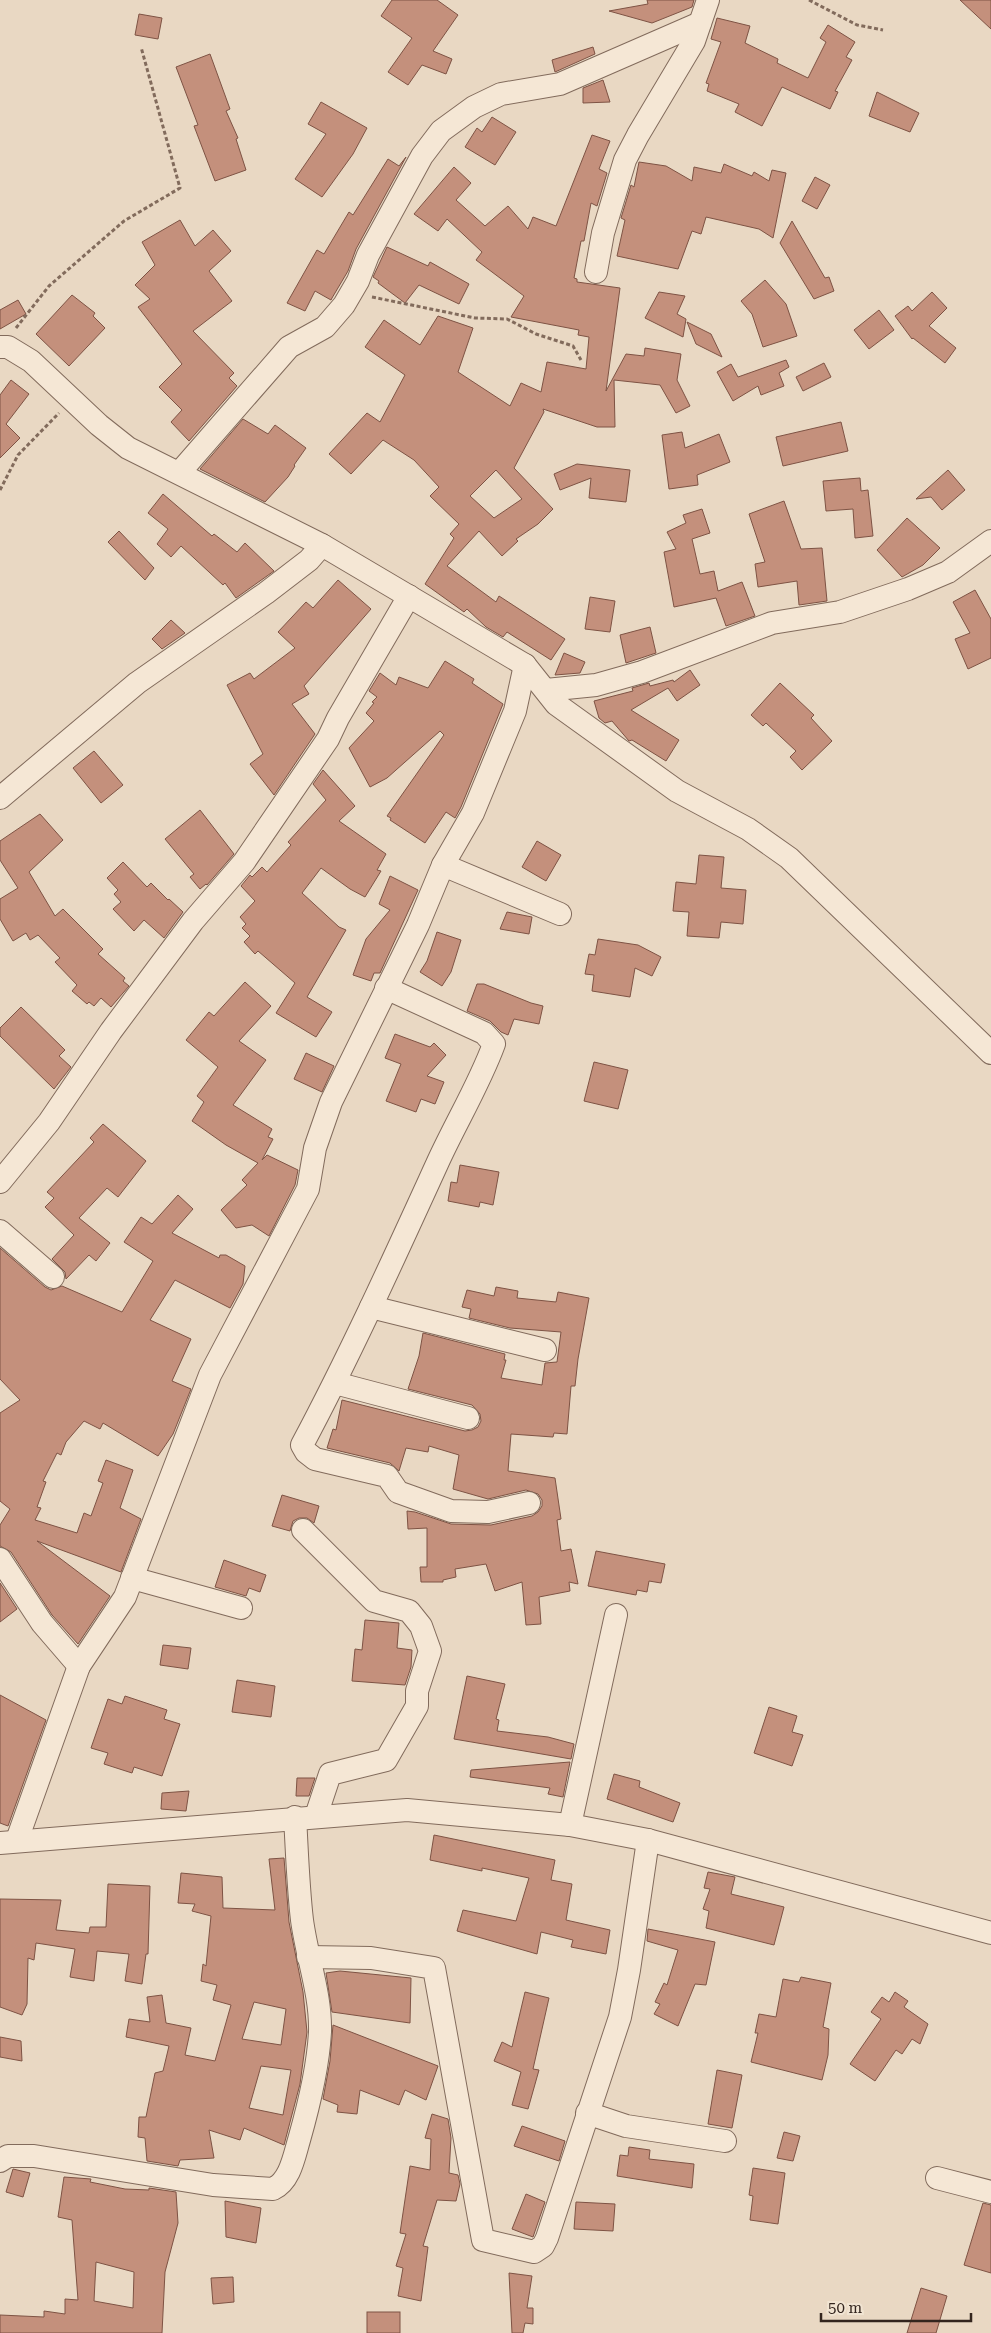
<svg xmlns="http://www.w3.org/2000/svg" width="991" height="2333" viewBox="0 0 991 2333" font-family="'Roboto Serif',serif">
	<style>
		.building { fill: #c4907c; stroke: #7e5344; fill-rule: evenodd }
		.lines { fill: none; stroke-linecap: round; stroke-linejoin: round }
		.minor-casing { stroke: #826b5c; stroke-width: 24 }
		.path { stroke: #826b5c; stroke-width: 3; stroke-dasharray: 4 2.5; stroke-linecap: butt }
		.minor { stroke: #f5e7d5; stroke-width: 22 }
	</style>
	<rect width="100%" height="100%" fill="#e9d8c3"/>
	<g class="building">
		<polygon points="392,0 437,0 458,15 433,51 452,59 446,74 422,65 408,85 388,72 412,38 381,16"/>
		<polygon points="647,0 694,0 692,7 652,23 609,11 648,4"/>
		<polygon points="960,0 991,0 991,29"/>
		<polygon points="139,14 162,18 158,39 135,35"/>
		<polygon points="717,18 750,26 745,43 778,59 777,63 808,78 826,42 820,38 828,25 855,42 846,57 852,60 835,91 838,92 830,109 782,87 762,126 735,112 739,104 707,91 709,84 706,83 721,42 711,39"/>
		<polygon points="593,47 595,54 555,72 552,60"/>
		<polygon points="210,54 230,109 226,111 238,138 236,139 246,170 215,181 194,126 198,125 176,67"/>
		<polygon points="603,80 610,102 583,103 583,88"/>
		<polygon points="877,92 919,113 910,132 869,116"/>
		<polygon points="321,102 367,128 353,154 322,197 295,179 326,134 308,124"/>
		<polygon points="492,117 516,132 495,165 465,147 477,128 482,132"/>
		<path d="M592,135L610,141L599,169L607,173L597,206L591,203L584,241H581L574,278L577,279V282L620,288L606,391L626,354L644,356L645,348L681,354L677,380L690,406L676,413L660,385L614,380L615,427H597L543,409L544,412L514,468L553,509L538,524L516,539L518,541L502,556L479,531L447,566L496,602L499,596L565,639L551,660L507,632L503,637L486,627L467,609L464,612L425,584L454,538L450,534L459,524L430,496L439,487L414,460L383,440L351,474L329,454L367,413L380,422L405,375L365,347L384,320L420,345L438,316L473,328L458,372L510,406L521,383L541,392L547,362L586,369L589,337L578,335L579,330L511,317L524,296L476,260L482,252L447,219L438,231L414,214L454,167L471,183L456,200L485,226L508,206L528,229L533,217L556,226ZM496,470L522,499L494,518L470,496Z"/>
		<polygon points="406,157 356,249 348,271 332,298 331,300 315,291 305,311 287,303 317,250 324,254 349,212 353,215 388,159 399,166"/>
		<polygon points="639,162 666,166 692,181 694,167 721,173 724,164 752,176 754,172 769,181 772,170 786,173 773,238 759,229 706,217 701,234 692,231 678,269 617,256 625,220 621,218 631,185 634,187"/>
		<polygon points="815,177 830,185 817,209 802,201"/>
		<polygon points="180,220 195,246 213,230 231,251 209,271 232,301 193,331 234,373 229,378 237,386 189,441 171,422 182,410 159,387 182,364 138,307 150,299 135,285 155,265 142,242"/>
		<polygon points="792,221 825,278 829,277 834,291 814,299 780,243"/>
		<polygon points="387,247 428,266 430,262 469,284 459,304 419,285 405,303 378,283 379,281 373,277"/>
		<polygon points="765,280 786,304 797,336 763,347 752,314 741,301"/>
		<polygon points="659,292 685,296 677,314 686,319 683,337 645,318"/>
		<polygon points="932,292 947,308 929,326 956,348 945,363 913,338 912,339 895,316 908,306 912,311"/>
		<polygon points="72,295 95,313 93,316 105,328 69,366 36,334"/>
		<polygon points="18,300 26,314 0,329 0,310"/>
		<polygon points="879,310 894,330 869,349 854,330"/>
		<polygon points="687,322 711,334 722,357 696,344"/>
		<polygon points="786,360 789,367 779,373 784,386 761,395 758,386 733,401 717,372 731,364 738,377"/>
		<polygon points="824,363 831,377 803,391 796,377"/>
		<polygon points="11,380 29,394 6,424 20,438 0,458 0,395"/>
		<polygon points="243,419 268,434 275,425 306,448 294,465 295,466 288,477 265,502 200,469"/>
		<polygon points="841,422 848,451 783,466 776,437"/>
		<polygon points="682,432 685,448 719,434 730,462 697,475 698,485 669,489 662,435"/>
		<polygon points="577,464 630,470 626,502 589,498 591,478 560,490 554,474"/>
		<polygon points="948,470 965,490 942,510 931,497 916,499"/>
		<polygon points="860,478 861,491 868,490 873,536 855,538 853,509 826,511 823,481"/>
		<polygon points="163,494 212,536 214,534 237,552 245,543 274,571 236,598 225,583 223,585 181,546 171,557 157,544 168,529 148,513"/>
		<polygon points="784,501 801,549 822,548 827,601 799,605 797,581 758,587 755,564 765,562 749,514"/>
		<polygon points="702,509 710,533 692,539 700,574 714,571 718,591 742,582 755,616 726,626 716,598 674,607 664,552 676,549 667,532 686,523 683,515"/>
		<polygon points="907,518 940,548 923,565 902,577 877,550"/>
		<polygon points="119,531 154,568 145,580 108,542"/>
		<polygon points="338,580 371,609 304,686 309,694 292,704 315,734 274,795 250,764 263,754 227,685 250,673 254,679 295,648 278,632 306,602 313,608"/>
		<polygon points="975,590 991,619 991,658 968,669 955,639 970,633 953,602"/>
		<polygon points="590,597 615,601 610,632 585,629"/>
		<polygon points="171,620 185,633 162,649 152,639"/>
		<polygon points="650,627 656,653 626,663 620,635"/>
		<polygon points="564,653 585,662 580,673 555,675"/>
		<polygon points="445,661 474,679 472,683 503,704 461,807 455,818 446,812 425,843 390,820 391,818 387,816 444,735 440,731 387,778 370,787 349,748 374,721 366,713 374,703 372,702 377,697 369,691 380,673 396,685 399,677 428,688"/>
		<polygon points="690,670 700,685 677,701 668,688 631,710 679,740 666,761 632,740 629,741 612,721 605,723 599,718 594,701 633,691 632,688 649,683 650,686 673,680 674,682"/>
		<polygon points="780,683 814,715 811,718 832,741 802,770 790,757 796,751 766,723 763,726 751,715"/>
		<polygon points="94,751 123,785 101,803 73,768"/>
		<polygon points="323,770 355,806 339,821 386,854 377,870 381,871 365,897 350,889 321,868 302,893 339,927 346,930 307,997 332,1012 316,1037 276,1013 295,983 258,951 255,954 244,942 250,936 242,928 246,924 240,917 255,901 241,886 250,875 252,877 262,867 267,872 291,845 288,842 326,800 313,784"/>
		<polygon points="200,810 234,854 207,885 206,884 200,889 190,877 194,874 165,839"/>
		<polygon points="40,814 63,840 29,872 55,916 63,909 103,949 98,954 125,978 123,981 129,986 111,1007 101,998 94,1006 89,1002 87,1004 72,991 77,985 55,962 60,958 38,935 30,940 26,933 13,941 0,919 0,899 18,888 0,860 0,841"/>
		<polygon points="537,841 561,855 546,881 522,867"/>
		<polygon points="699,855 724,857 721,888 746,890 743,924 721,922 719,938 687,936 689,912 673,911 676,882 696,884"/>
		<polygon points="123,862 147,887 151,883 168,900 169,899 183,912 164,938 144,920 134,931 113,909 121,902 114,894 118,890 107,878"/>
		<polygon points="390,876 418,890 380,973 374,973 371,981 353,975 366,939 390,910 379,904"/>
		<polygon points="507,912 532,917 529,934 500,929"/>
		<polygon points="437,932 461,940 451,972 442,986 420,972 427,961"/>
		<polygon points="598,939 638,945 661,957 652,976 635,968 630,997 592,991 594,975 585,974 589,954 595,955"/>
		<polygon points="245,982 271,1006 239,1041 266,1060 233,1105 272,1129 268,1137 273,1139 262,1160 267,1155 298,1170 295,1185 269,1236 252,1225 236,1228 221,1210 247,1185 242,1180 258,1163 226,1145 192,1121 204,1102 197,1096 218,1067 186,1040 209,1012 214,1016"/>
		<polygon points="477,984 484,984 531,1003 543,1006 539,1024 514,1019 508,1035 501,1032 490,1021 467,1011"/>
		<polygon points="21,1007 65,1050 59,1056 71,1067 54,1089 0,1036 0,1028"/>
		<polygon points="395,1034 430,1047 434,1043 446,1055 427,1076 444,1082 435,1104 421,1099 416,1112 386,1101 401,1064 385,1058"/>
		<polygon points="306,1053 334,1066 322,1092 294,1079"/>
		<polygon points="594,1062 628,1070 618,1109 584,1101"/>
		<polygon points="103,1124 146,1161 118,1197 107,1188 79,1218 110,1243 96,1261 89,1255 66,1279 65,1272 52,1259 74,1235 45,1207 54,1198 47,1192 94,1142 90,1138"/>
		<polygon points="460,1165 499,1172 493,1205 480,1202 479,1207 448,1201 451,1182 457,1183"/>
		<polygon points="178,1195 193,1209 172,1233 219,1258 220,1255 226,1255 245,1266 243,1284 230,1308 175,1280 150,1320 191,1339 172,1381 191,1389 173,1434 158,1456 103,1423 100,1429 84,1421 66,1442 61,1455 57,1453 43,1481 46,1482 37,1507 41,1508 35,1520 77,1533 84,1513 91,1516 103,1483 98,1481 106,1460 133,1470 120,1508 141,1519 121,1572 37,1541 110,1596 78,1644 52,1615 11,1552 0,1546 0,1525 10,1509 0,1501 0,1413 20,1400 0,1379 0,1248 45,1287 51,1290 62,1286 122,1312 153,1261 124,1242 141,1217 152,1224"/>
		<polygon points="496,1287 518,1291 517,1298 556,1302 558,1292 589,1298 578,1359 575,1386 571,1386 567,1434 554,1433 553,1437 511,1434 508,1471 555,1478 561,1519 557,1520 561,1551 571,1549 578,1584 569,1582 570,1591 539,1597 541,1624 526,1625 522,1582 495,1591 486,1564 455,1569 456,1577 443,1580 443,1582 421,1582 420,1567 427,1567 427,1528 408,1529 407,1511 415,1512 451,1524 491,1525 532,1516 538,1512 542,1506 542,1500 538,1494 526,1490 488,1499 453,1489 459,1455 429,1446 428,1452 406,1448 399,1471 390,1463 327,1448 333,1429 336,1430 342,1400 465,1431 472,1430 478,1427 481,1421 480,1414 472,1405 408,1389 419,1356 423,1333 505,1354 504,1360 506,1360 501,1378 542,1385 545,1363 557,1362 561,1332 510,1328 469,1318 471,1309 462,1307 467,1290 494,1296"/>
		<polygon points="282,1495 319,1506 314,1523 307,1518 299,1518 293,1521 290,1531 272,1526"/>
		<polygon points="596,1551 665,1564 661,1583 649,1581 647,1592 637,1590 636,1595 588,1586"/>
		<polygon points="224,1560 266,1575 260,1592 249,1588 246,1596 215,1587"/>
		<polygon points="0,1583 17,1609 0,1622"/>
		<polygon points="365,1620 399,1623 397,1648 412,1650 411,1667 405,1685 352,1681 355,1649 362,1650"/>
		<polygon points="163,1645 191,1648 188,1669 160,1665"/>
		<polygon points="467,1676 505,1684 496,1719 499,1720 497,1731 548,1737 574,1744 571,1759 454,1739"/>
		<polygon points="237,1680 275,1686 271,1717 232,1712"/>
		<polygon points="0,1695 46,1720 8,1826 0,1823"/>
		<polygon points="125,1696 167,1710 164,1719 180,1724 162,1776 134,1767 132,1773 104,1764 108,1753 91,1748 108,1699 122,1704"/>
		<polygon points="769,1707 797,1716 792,1732 803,1735 792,1766 754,1753"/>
		<polygon points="570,1762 563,1797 548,1794 550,1788 470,1777 471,1770"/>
		<polygon points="614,1774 640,1781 639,1787 680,1803 673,1822 607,1799"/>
		<polygon points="297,1778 315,1778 309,1796 296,1796"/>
		<polygon points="189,1791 186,1811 161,1809 162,1793"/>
		<polygon points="434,1835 555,1860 551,1880 572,1884 566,1920 610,1930 606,1954 571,1947 573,1940 541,1932 537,1954 457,1931 463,1910 516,1921 529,1878 482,1868 482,1871 430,1860"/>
		<path d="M284,1858L289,1922L303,1992L307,2032L300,2084L284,2145L244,2128L240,2140L209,2130L214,2158L180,2160L178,2166L147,2161L145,2138L138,2137L139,2117H146L155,2073L163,2071L169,2046L126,2037L129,2019L150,2022L147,1997L162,1995L166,2023L191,2028L185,2055L215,2061L231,2005L213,2000L217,1985L201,1981L203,1964L206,1966L211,1916L192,1911L195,1904L178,1903L181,1873L222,1877L223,1908L275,1910L269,1859ZM254,2002L286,2009L281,2045L242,2039ZM261,2066L291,2070L283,2115L249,2108Z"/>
		<polygon points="708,1872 735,1877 731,1894 784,1907 774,1945 706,1928 709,1911 703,1909 710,1889 704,1888"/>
		<polygon points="108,1884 150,1886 148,1954 146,1954 142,1984 125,1981 129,1954 97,1951 94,1981 70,1977 75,1949 36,1943 34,1960 28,1958 27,2004 22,2015 0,2007 0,1899 61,1900 56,1930 89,1933 90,1927 106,1927"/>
		<polygon points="648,1929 715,1942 706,1985 695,1984 678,2026 654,2014 660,2004 655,2002 664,1983 667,1985 678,1950 647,1941"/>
		<polygon points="340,1971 411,1978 410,2023 332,2012 326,1973"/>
		<polygon points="801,1977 831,1983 823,2027 829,2029 828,2055 822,2080 751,2062 758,2033 755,2033 759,2014 776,2017 783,1979 799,1982"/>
		<polygon points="525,1992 549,1998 533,2069 539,2070 528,2109 512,2105 521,2072 494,2061 502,2042 512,2047"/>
		<polygon points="895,1992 908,2001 904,2007 928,2024 920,2044 912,2039 902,2054 896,2050 875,2081 850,2064 881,2019 871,2012 882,1997 889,2002"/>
		<polygon points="333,2025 438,2066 426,2100 405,2090 399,2105 360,2090 357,2114 337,2112 338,2105 323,2099 330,2061"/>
		<polygon points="0,2037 21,2041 22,2061 0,2057"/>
		<polygon points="717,2070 742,2075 732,2128 708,2124"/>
		<polygon points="432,2114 448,2119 451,2138 449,2173 458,2175 460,2184 456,2201 437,2200 423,2246 428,2247 421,2301 398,2296 403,2268 396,2266 406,2234 400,2233 410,2166 430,2170 431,2139 425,2138"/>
		<polygon points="522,2126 565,2141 559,2161 514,2146"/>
		<polygon points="784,2132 800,2136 793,2161 777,2158"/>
		<polygon points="629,2147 650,2150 649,2159 694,2164 692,2188 617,2176 620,2155 628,2156"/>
		<polygon points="753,2168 785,2173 778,2224 750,2220 753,2196 749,2195"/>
		<polygon points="13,2169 30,2173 23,2197 6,2192"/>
		<path d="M64,2177L91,2179L90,2182L125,2189L149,2190V2188L176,2192L178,2223L165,2272L162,2333H0V2315L44,2317V2311L65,2314V2299L78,2300L72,2220L58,2217ZM96,2262L134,2272L133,2308L94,2301Z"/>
		<polygon points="526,2194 545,2202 533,2237 512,2229"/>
		<polygon points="225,2201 261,2208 256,2243 226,2237"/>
		<polygon points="576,2202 615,2204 613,2231 574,2229"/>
		<polygon points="983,2203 991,2205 991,2273 964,2265"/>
		<polygon points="509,2273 532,2276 527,2308 533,2308 533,2324 525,2323 523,2333 512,2333"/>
		<polygon points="233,2277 234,2302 213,2304 211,2278"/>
		<polygon points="921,2288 947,2296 936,2333 907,2333"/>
		<rect x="367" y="2312" width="33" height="21"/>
	</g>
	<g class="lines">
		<g class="minor-casing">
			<g id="minor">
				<polyline points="596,272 603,233 625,160 638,135 694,41 708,0"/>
				<polyline points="0,347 8,347 31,361 99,425 128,448 322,545 525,665 556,704 677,791 748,829 789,858 991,1053"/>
				<polyline points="180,472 289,347 325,327 344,305 358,281 368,255 422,156 441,131 474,107 501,94 560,84 700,23"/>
				<polyline points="546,690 596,685 642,672 772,623 840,612 908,589 948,572 991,541"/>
				<polyline points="0,798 137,683 266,593 309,560 322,545"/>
				<polyline points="443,865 560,914"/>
				<path d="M386,988L484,1033L494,1044C479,1085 455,1124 437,1164C394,1258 351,1353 302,1445L306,1452L315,1459L387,1476L398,1492L451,1511L488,1512L529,1503"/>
				<polyline points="0,1182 49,1122 111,1031 193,921 244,862 328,739 338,718 409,596"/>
				<polyline points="0,1231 53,1277"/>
				<polyline points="371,1307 545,1350"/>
				<polyline points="335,1383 468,1418"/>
				<polyline points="303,1530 374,1601 409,1611 421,1626 430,1651 417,1691 417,1706 386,1760 330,1774 316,1816"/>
				<polyline points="0,1559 42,1623 79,1666"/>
				<polyline points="132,1578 241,1608"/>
				<polyline points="570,1825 616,1615"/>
				<polyline points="17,1840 79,1666 125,1597 210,1375 308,1189 315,1148 331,1102 418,925 443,865 473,813 515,711 525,665"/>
				<polyline points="0,1843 407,1810 570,1825 648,1840 991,1933"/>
				<polyline points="308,1957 371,1958 434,1968 483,2240 534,2252 543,2246 547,2238 620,2017 629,1970 648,1840"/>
				<polyline points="587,2113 626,2126 725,2141"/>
				<path d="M0,2161L8,2156H34L213,2185L273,2189C290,2181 294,2157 299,2140C309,2105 318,2069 320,2032C321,1994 307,1958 302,1920C298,1886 297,1851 295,1817"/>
				<polyline points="937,2178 991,2192"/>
			</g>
		</g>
		<g class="path">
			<polyline points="809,0 857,25 883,30"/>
			<polyline points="372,297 475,318 507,319 536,334 573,346 581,360"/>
			<polyline points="16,328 49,286 124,221 180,188 141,47"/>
			<polyline points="0,490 18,455 59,413"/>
		</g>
		<use href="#minor" class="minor"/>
	</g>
	<path d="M821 2313v8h150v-8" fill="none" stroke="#33251e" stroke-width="2.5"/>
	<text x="828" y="2313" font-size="15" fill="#33251e" stroke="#f1e4d2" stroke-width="4" paint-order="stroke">50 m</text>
</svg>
